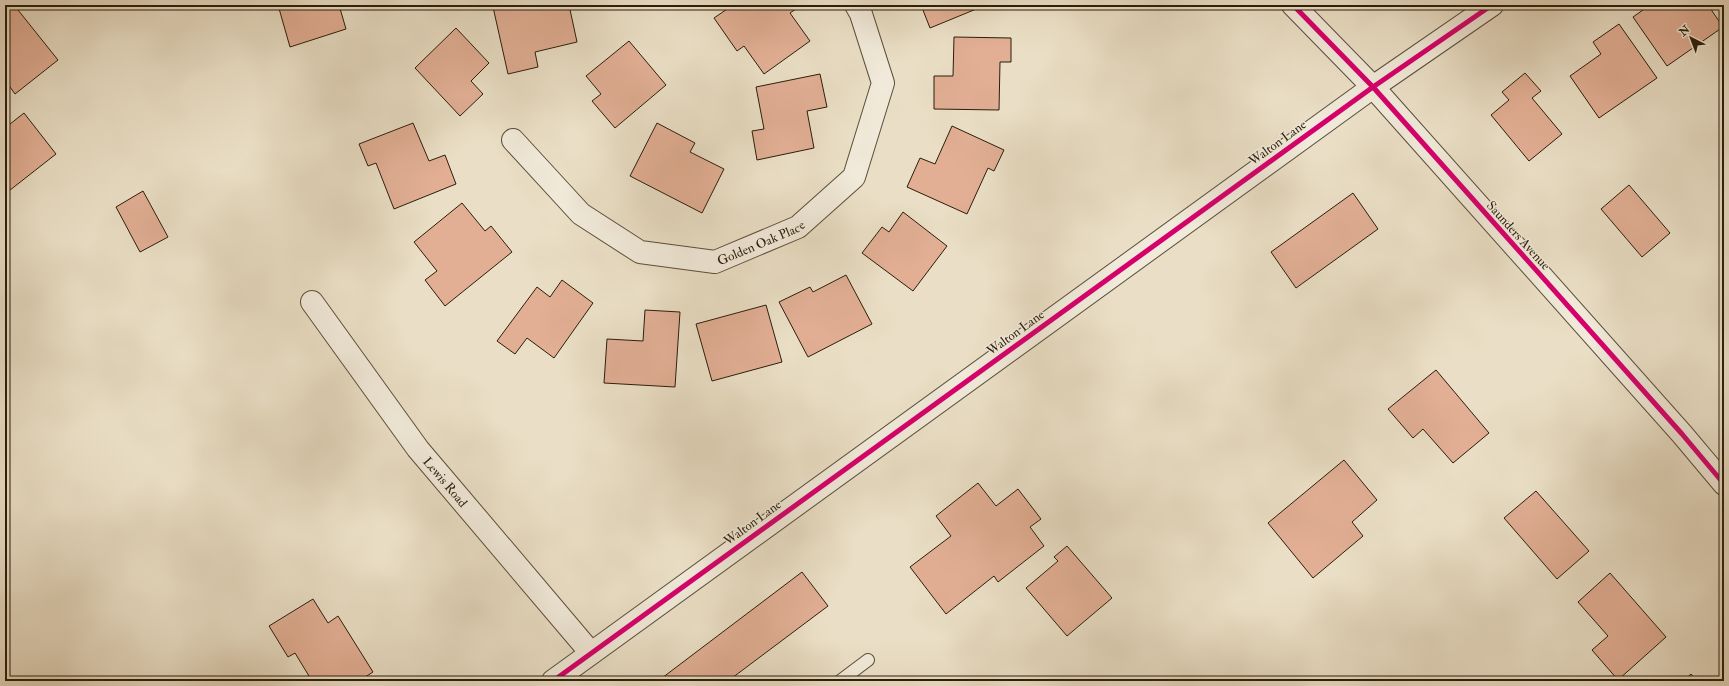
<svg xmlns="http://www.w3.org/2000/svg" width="1729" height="686" viewBox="0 0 1729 686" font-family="'IM FELL Double Pica',serif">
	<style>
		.building { fill: #e2af95; stroke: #2b1d0a }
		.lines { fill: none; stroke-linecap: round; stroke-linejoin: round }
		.lane-casing { stroke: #5b4e39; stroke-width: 14 }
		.street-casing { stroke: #5b4e39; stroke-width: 24 }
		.path { stroke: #2b1d0a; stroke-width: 2.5; stroke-dasharray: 3 2; stroke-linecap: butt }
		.lane { stroke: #f1eada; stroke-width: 12 }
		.street { stroke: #f1eada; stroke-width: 22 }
		.cycleway-casing { stroke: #f1eada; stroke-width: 8 }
		.cycleway { stroke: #d6006c; stroke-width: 5 }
		.labels { text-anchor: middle; stroke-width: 3; stroke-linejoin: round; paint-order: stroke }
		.street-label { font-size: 13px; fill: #2b1d0a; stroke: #f1eada }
	</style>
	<rect width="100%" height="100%" fill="#eadfc6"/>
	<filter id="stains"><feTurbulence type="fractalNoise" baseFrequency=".005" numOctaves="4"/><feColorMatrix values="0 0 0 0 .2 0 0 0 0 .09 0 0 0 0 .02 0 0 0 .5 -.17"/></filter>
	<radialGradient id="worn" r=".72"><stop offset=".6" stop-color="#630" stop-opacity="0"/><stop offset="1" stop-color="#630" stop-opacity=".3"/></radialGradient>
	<g class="building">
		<polygon points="5,5 14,5 58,60 15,94 5,80"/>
		<polygon points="278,5 339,5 346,29 290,47"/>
		<polygon points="500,5 569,5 577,42 535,52 538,67 508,74 493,7"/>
		<polygon points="733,5 798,5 799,7 790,13 810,41 764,74 744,46 737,51 714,18"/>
		<polygon points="921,5 986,5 930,28"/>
		<polygon points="1650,5 1708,5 1723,27 1667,66 1633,17"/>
		<polygon points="1619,24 1657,78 1599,118 1570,76 1601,54 1593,42"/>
		<polygon points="456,28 489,63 471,81 483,94 460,116 415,68"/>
		<polygon points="954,37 1011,38 1011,62 1000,62 999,110 934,109 934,76 953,76"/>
		<polygon points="629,41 666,85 615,128 592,101 601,94 586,76"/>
		<polygon points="1525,73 1541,91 1532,98 1562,134 1529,161 1491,115 1509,100 1502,92"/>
		<polygon points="820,74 827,107 807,111 814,148 757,160 752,131 764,129 756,87"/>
		<polygon points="24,113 56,154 5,194 5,128"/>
		<polygon points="413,123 429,161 445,155 456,184 394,209 376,163 368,166 359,144"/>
		<polygon points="657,123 695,143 690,152 724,169 702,213 630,176"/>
		<polygon points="952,126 1004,150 994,171 988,168 967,214 907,187 920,158 935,164"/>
		<polygon points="1629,185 1670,233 1642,257 1601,209"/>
		<polygon points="143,191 168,237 140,252 116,207"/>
		<polygon points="1353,193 1378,229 1296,288 1271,252"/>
		<polygon points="462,203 485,231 491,226 512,252 445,306 425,280 437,271 414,242"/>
		<polygon points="903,212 947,246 913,291 862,253 882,227 889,232"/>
		<polygon points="846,275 872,324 808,357 779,302 810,287 813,292"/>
		<polygon points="562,280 593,303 554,358 527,338 515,354 497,341 537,287 550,297"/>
		<polygon points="766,305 782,362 712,381 696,324"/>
		<polygon points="645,310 680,312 675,387 604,383 607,339 643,341"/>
		<polygon points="1436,370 1489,433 1453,463 1423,429 1413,438 1388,409"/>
		<polygon points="1344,460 1377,500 1352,522 1363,536 1313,578 1268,523"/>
		<polygon points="978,483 996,506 1018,489 1041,519 1030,527 1044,546 998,582 994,576 946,614 910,567 951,536 936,516"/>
		<polygon points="1536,491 1589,551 1557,579 1504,518"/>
		<polygon points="1067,546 1112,598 1067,636 1026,588 1058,561 1054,557"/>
		<polygon points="802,572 828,606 728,681 658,681"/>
		<polygon points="1610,573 1666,637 1618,680 1592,650 1608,636 1578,602"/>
		<polygon points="313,599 328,623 338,616 373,672 359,681 312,681 295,653 288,657 269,626"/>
		<polygon points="1691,674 1697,681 1683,681"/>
	</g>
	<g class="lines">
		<g class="lane-casing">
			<polyline id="lane" points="840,681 868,660"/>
		</g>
		<g class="street-casing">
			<g id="street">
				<polyline points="1293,5 1373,87 1682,434 1724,484"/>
				<path id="s1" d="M513,140L581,214L640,252L715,262L798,227L854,177L883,83L861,14L856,5"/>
				<path id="s2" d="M312,302L418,449L591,653"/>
				<polyline points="553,681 1373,87 1492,5"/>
			</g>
		</g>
		<polyline class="path" points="5,98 8,103 5,105"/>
		<use href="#lane" class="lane"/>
		<use href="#street" class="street"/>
		<g class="cycleway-casing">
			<g id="cycleway">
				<polyline points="1293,5 1373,87 1682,434 1724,484"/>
				<polyline points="553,681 1373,87 1492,5"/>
			</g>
		</g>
		<use href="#cycleway" class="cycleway"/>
	</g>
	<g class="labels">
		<g class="street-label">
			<text transform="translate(1277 142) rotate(-36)" y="5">Walton Lane</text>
			<text transform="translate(1519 235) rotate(48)" y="5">Saunders Avenue</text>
			<text dy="5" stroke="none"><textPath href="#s1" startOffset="296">Golden Oak Place</textPath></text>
			<text transform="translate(1015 332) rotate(-36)" y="5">Walton Lane</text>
			<text dy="5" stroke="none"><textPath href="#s2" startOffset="224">Lewis Road</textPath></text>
			<text transform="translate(752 522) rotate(-36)" y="5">Walton Lane</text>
		</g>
	</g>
	<rect width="1729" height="686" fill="none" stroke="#eadfc6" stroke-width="20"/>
	<rect x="6" y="6" width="1717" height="674" fill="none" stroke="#2b1d0a" stroke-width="2"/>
	<rect x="10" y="10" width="1709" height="666" fill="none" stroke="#2b1d0a"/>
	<g transform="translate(1691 38) rotate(318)" stroke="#f1eada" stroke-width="3" paint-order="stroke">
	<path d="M0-3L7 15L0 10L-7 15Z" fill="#2b1d0a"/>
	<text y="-6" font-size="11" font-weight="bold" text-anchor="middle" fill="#2b1d0a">N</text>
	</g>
	<rect width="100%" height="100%" filter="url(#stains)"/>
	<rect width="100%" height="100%" fill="url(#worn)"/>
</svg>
